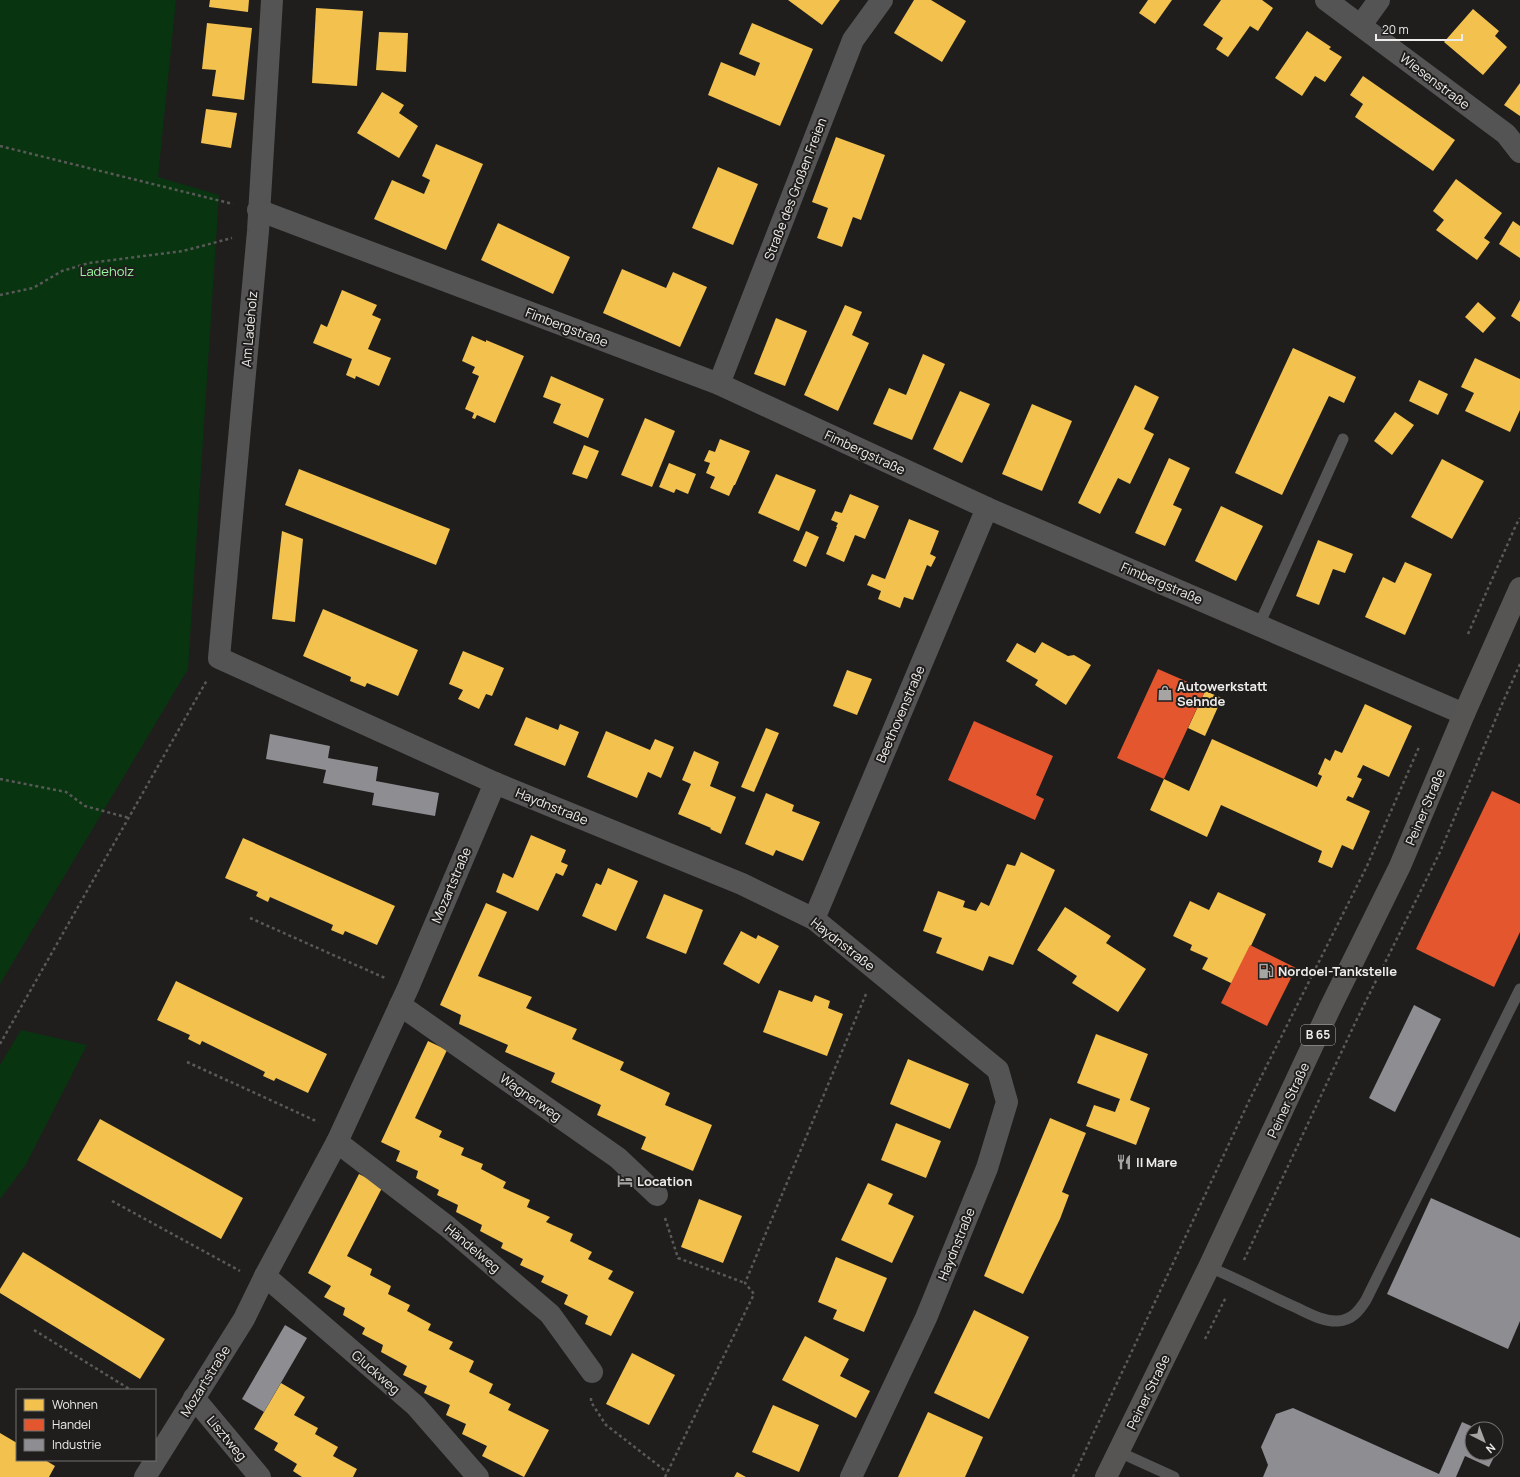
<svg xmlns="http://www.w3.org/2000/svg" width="1520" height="1477" viewBox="0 0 1520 1477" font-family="Manrope,sans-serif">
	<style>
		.green { fill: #083410 }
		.homes { fill: #f2c14e }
		.shops { fill: #e4572e }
		.industry { fill: #8d8d92 }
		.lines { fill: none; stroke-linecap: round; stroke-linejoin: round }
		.path { stroke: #595958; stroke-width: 2.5; stroke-dasharray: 3 3; stroke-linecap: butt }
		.lane { stroke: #555454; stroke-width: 11 }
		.street { stroke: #555454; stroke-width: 22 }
		.primary { stroke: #565554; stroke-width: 22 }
		.labels { text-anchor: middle; stroke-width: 4; stroke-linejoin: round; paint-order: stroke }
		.shield { fill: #201e1c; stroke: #b0afad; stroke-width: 1 }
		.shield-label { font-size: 12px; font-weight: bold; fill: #eeedeb }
		.street-label { font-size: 13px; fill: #eeedeb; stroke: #201e1c }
		.park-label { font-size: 13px; fill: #9af6a1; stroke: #201e1c }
		.poi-label { font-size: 13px; font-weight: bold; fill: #eeedeb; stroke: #201e1c; text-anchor: start }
	</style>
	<rect width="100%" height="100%" fill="#1f1e1d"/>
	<g class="green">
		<polygon points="0,0 176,0 158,177 219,195 188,669 0,984"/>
		<polygon points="21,1030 87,1045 25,1166 0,1199 0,1065"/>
	</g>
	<g class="homes">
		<polygon points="210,0 249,0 248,12 209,7"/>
		<polygon points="788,0 840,0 822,25"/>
		<polygon points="914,0 931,0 966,21 942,62 894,33"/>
		<polygon points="1148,0 1172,0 1155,24 1139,13"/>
		<polygon points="1221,0 1262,0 1273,8 1258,31 1250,26 1228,57 1216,49 1223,38 1203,25"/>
		<polygon points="316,8 363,11 357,86 312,83"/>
		<polygon points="1473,9 1499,31 1495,36 1507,47 1483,75 1444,42"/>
		<polygon points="207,23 252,28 244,100 212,96 216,70 202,69"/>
		<polygon points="752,23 813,49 780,126 708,95 721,62 755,76 760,63 739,54"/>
		<polygon points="1307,31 1331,47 1329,49 1342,57 1325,82 1315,76 1302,96 1275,78"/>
		<polygon points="379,32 408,33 406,72 376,70"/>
		<polygon points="1363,76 1455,140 1433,171 1355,117 1363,104 1350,95"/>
		<polygon points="1520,83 1520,116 1504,105"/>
		<polygon points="382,92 404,105 399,113 418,126 399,158 357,133"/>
		<polygon points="206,109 237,113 231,148 201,143"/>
		<polygon points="836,137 885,155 861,220 853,217 842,247 817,238 828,208 812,202"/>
		<polygon points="436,144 483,164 446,250 374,219 392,180 424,194 430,180 422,176"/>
		<polygon points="718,167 758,184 733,245 692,228"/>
		<polygon points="1456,179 1502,213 1484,238 1490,242 1477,260 1436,230 1444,220 1433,211"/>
		<polygon points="1513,221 1520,226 1520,258 1499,244"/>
		<polygon points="498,223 570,257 553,294 481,260"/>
		<polygon points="622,269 666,288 673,272 707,287 680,347 603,313"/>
		<polygon points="342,290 377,305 372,315 381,319 368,349 391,358 379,386 356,376 355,379 346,375 352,359 313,343 321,324 327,327"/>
		<polygon points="1520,300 1520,322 1511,316"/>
		<polygon points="1478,302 1496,318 1483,333 1465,317"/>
		<polygon points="845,305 862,312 852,335 869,343 838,411 804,395"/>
		<polygon points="776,318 807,331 785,386 754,374"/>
		<polygon points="472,336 486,342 486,340 524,356 495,423 477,415 475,419 472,418 474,413 465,409 479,376 472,373 475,367 462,361"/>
		<polygon points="1293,348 1356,377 1344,403 1329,396 1282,495 1235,473"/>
		<polygon points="923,354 945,364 912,440 873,424 889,388 906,395"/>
		<polygon points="1475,358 1520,379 1520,410 1510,432 1465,411 1474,393 1461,387"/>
		<polygon points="551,376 604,399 588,438 553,423 561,404 543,397"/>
		<polygon points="1419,380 1448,394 1438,415 1409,401"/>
		<polygon points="1135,385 1159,397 1144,429 1154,434 1130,484 1118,478 1100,514 1078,503"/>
		<polygon points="960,391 990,404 962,463 933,449"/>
		<polygon points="1032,404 1072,421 1042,491 1002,474"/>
		<polygon points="1395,412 1414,425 1392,455 1374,441"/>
		<polygon points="645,418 675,431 652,487 621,475"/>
		<polygon points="720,439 750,451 735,485 734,485 729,496 710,488 715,477 706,473 710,463 704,461 709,450 715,452"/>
		<polygon points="584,445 599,451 587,479 572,474"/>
		<polygon points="1169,458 1190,468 1173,505 1182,509 1165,546 1135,533"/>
		<polygon points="1442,459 1484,481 1452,539 1411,517"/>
		<polygon points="669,463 696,474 688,494 676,489 674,493 659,487"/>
		<polygon points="299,469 450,529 436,565 285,505"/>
		<polygon points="776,474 816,490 799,531 758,513"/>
		<polygon points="850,494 879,506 865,539 855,535 844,562 826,554 837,527 836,527 838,523 831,520 835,511 842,513"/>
		<polygon points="1221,506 1263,526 1236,581 1195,561"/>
		<polygon points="909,519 939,531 930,554 936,557 931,567 927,565 913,600 904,597 900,608 878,599 881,591 867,585 872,574 885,579"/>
		<polygon points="282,531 303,539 295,622 272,619"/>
		<polygon points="806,531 819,537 806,567 793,561"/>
		<polygon points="1318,540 1353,554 1345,573 1333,569 1319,605 1296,596"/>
		<polygon points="1405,562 1432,574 1405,635 1365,617 1383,577 1395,583"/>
		<polygon points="323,609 418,650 398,696 367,683 365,687 350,681 351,677 303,656"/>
		<polygon points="1042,642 1068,656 1074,655 1091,665 1066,705 1035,685 1038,680 1006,661 1017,643 1035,653"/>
		<polygon points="463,651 504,668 492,696 486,694 479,709 458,699 463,690 449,684"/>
		<polygon points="847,670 872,679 857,715 833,706"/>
		<polygon points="1205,691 1222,698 1205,736 1188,728"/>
		<polygon points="1365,704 1412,726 1389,777 1363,765 1357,777 1362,779 1353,798 1348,796 1346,800 1370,811 1353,850 1342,845 1332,868 1318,862 1322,851 1221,805 1207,837 1150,810 1164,779 1189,791 1212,739 1317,787 1322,776 1318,774 1325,758 1330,761 1335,750 1342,753"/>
		<polygon points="526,717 558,730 560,724 579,732 565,766 514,745"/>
		<polygon points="766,728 779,733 754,792 741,787"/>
		<polygon points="606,731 650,750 655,739 674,747 661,778 648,772 637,798 587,777"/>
		<polygon points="694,751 719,762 710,786 736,797 721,834 710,829 711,828 678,814 691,784 682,780"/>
		<polygon points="766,793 794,805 792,811 820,822 803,861 776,850 773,856 745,844"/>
		<polygon points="531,835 566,850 561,862 568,865 563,876 556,873 538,911 496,892 503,873 513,878"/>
		<polygon points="243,838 395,906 377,945 345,931 343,935 331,930 333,925 270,897 268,902 256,896 258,892 225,878"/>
		<polygon points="1021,852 1055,870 1013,965 989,956 983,971 936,953 942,938 923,931 938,891 965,901 963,907 976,911 981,902 989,906 1007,864 1015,866"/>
		<polygon points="608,868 638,881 616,931 582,916 596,883 601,885"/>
		<polygon points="1218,892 1266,914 1233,984 1202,969 1208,958 1190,950 1192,945 1173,936 1190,901 1209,910"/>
		<polygon points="664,894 703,910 686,954 646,938"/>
		<polygon points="486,903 507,912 478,976 532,997 526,1008 577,1029 572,1039 624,1062 620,1070 670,1093 665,1105 712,1125 693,1171 641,1149 646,1137 597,1115 601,1105 551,1082 555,1073 505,1052 508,1045 459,1024 461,1015 440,1005"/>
		<polygon points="1065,907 1111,936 1106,943 1146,969 1118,1012 1072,983 1077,976 1037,950"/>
		<polygon points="741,931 756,939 758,935 779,946 759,984 723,964"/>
		<polygon points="176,981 327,1054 308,1093 276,1078 274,1081 263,1076 265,1072 202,1041 200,1045 188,1039 190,1035 157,1020"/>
		<polygon points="779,990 812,1002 815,995 830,1001 828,1008 843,1014 827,1056 763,1032"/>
		<polygon points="1096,1034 1148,1054 1130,1100 1150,1108 1136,1145 1086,1126 1094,1105 1115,1112 1120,1099 1077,1083"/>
		<polygon points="428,1041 447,1050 415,1118 442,1131 439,1137 464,1148 461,1155 483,1164 481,1169 506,1182 503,1188 530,1200 527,1207 550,1217 546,1222 573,1234 570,1241 592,1252 588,1259 613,1271 608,1279 634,1292 611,1336 585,1324 588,1316 564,1304 568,1295 541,1282 544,1276 520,1265 523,1259 501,1248 503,1243 480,1231 482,1225 456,1212 458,1205 437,1195 439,1190 416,1178 418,1171 396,1161 400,1151 381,1142"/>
		<polygon points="908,1059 969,1084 950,1129 890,1104"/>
		<polygon points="1050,1118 1086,1133 1062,1192 1069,1195 1060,1219 1023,1294 984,1276"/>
		<polygon points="100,1119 243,1198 221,1239 77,1160"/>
		<polygon points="896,1123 941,1141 926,1178 881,1160"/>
		<polygon points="359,1174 383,1186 347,1256 372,1269 370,1275 391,1286 388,1294 410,1305 407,1311 431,1324 428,1330 453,1342 449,1349 474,1361 469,1372 493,1384 489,1393 511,1404 508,1410 549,1430 524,1477 482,1456 487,1446 462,1434 466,1424 446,1415 450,1405 424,1393 427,1386 403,1375 407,1366 381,1352 383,1345 362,1334 365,1328 343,1315 345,1308 324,1297 331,1286 308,1273"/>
		<polygon points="868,1183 893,1194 888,1204 914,1216 892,1263 841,1240"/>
		<polygon points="699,1199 742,1216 723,1263 681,1247"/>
		<polygon points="23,1252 165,1339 140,1379 0,1293 0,1289"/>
		<polygon points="836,1257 887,1278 864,1332 833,1319 837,1310 818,1302"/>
		<polygon points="974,1310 1029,1337 989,1419 934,1393"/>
		<polygon points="805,1336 849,1359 840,1376 870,1391 856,1418 782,1380"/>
		<polygon points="632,1353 675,1375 649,1425 606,1404"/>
		<polygon points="281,1383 305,1397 294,1415 318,1428 315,1434 338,1447 333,1456 357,1469 353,1477 302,1477 293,1471 297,1464 274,1450 278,1443 254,1429"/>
		<polygon points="773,1405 819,1425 799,1472 752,1452"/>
		<polygon points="928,1412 983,1437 965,1477 898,1477"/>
		<polygon points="0,1433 17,1443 17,1460 45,1460 55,1466 49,1477 0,1477"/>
		<polygon points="737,1472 746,1477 734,1477"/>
	</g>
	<g class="shops">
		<polygon points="1158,669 1206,690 1205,691 1164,779 1117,758"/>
		<polygon points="974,721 1053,756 1036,795 1044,799 1035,820 948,780"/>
		<polygon points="1492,791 1520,804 1520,932 1494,987 1416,949"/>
		<polygon points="1250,945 1296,968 1267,1026 1221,1003"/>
	</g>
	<g class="industry">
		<polygon points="270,734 330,746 328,758 378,767 376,781 439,793 435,816 372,805 374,793 323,783 326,770 266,759"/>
		<polygon points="1414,1005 1441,1019 1395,1112 1369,1098"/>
		<polygon points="1431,1198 1520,1238 1520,1321 1508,1349 1387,1294"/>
		<polygon points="285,1325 307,1338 264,1412 242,1399"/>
		<polygon points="1293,1408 1439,1474 1462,1422 1478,1429 1472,1429 1472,1453 1496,1453 1489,1467 1465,1456 1456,1477 1263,1477 1268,1465 1261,1447 1276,1414"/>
		<polygon points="1496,1437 1502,1439 1496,1452"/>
	</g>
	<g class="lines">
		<g class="path">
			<polyline points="0,146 233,204"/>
			<polyline points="0,295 33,288 62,271 89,263 183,251 232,238"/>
			<polyline points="1468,634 1516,525 1520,518"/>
			<polyline points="0,779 66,792 85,806 129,818"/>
			<polyline points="250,918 385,978"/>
			<polyline points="0,1044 207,680"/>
			<polyline points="187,1062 318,1122"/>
			<polyline points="112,1201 240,1271"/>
			<polyline points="665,1218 678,1258 745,1283"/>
			<polyline points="1244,1260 1356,1021 1440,852 1499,711 1520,664"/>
			<polyline points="34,1330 131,1390"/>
			<polyline points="1205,1339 1226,1297"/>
			<polyline points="591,1398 591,1402 606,1425 667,1472"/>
			<polyline points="665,1477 754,1294 745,1283 866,994"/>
			<polyline points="1073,1477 1249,1101 1367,866 1419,747"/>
		</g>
		<g class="lane">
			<polyline points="1259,625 1343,439"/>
			<path d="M1209,1267C1238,1279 1266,1294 1295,1307C1308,1313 1323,1322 1338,1321C1352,1320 1359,1311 1366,1300L1520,989"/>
			<polyline points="1119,1452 1174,1477"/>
		</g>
		<g class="street">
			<polyline points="272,0 258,231 219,658 495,783 742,884 814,919 998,1070 1007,1102 987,1168 926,1318 851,1477"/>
			<polyline points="1326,0 1506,134 1520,152"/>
			<polyline points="1361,25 1379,0"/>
			<polyline points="258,210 719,384 987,508 1464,714"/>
			<polyline points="719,384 853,40 882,0"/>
			<polyline points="814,919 987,508"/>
			<polyline points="400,1005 618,1158 657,1195"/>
			<polyline points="337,1142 448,1227 550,1314 592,1372"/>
			<polyline points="265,1276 416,1406 478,1477"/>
			<polyline points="194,1398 260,1477"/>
			<polyline points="145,1477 244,1319 265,1276 337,1142 408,988 495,783"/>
		</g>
		<polyline class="primary" points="1106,1477 1209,1267 1330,1008 1400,866 1464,714 1520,588"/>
	</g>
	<defs>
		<g id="shop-bare" transform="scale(1.2)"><path d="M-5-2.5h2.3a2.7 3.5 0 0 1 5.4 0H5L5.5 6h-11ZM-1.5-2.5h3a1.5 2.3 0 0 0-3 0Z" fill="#a6a5a3" stroke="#201e1c" stroke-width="2.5" paint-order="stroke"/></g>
		<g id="fuel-bare" transform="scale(1.2)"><path d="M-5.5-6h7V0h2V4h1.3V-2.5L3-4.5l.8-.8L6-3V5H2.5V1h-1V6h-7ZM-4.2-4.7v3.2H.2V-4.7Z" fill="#a6a5a3" stroke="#201e1c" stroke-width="2.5" paint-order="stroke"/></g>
		<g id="restaurant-bare" transform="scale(1.2)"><path d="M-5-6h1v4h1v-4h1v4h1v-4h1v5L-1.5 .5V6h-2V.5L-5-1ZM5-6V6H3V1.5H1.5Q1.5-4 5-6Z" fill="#a6a5a3" stroke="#201e1c" stroke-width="2.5" paint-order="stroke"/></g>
		<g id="hotel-bare" transform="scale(1.2)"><path d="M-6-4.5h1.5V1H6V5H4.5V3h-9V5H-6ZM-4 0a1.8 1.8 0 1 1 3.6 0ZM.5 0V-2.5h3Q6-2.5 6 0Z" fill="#a6a5a3" stroke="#201e1c" stroke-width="2.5" paint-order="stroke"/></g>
	</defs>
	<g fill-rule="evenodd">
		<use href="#shop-bare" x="1165" y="693"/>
		<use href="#fuel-bare" x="1266" y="971"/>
		<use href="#restaurant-bare" x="1124" y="1162"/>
		<use href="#hotel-bare" x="625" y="1181"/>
	</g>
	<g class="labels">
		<rect class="shield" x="1301" y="1025" width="34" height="20" rx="3"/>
		<g class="shield-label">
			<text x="1318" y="1039">B 65</text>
		</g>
		<g class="street-label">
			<text transform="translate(1435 81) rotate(37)" y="5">Wiesenstraße</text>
			<text transform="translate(795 189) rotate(-69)" y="5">Straße des Großen Freien</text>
			<text transform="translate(567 327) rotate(21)" y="5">Fimbergstraße</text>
			<text transform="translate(249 329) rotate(-85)" y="5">Am Ladeholz</text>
			<text transform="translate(865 452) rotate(25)" y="5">Fimbergstraße</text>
			<text transform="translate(1162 583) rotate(23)" y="5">Fimbergstraße</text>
			<text transform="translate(900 714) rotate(-67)" y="5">Beethovenstraße</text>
			<text transform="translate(552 806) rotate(22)" y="5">Haydnstraße</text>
			<text transform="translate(1425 807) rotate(-67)" y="5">Peiner Straße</text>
			<text transform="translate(451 885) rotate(-67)" y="5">Mozartstraße</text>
			<text transform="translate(843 944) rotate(38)" y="5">Haydnstraße</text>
			<text transform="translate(531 1097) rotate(35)" y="5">Wagnerweg</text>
			<text transform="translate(1288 1100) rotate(-65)" y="5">Peiner Straße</text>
			<text transform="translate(956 1244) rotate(-68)" y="5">Haydnstraße</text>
			<text transform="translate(473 1248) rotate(40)" y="5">Händelweg</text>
			<text transform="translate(376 1372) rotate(41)" y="5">Gluckweg</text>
			<text transform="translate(205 1381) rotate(-58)" y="5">Mozartstraße</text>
			<text transform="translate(1148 1392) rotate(-64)" y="5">Peiner Straße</text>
			<text transform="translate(227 1438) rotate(50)" y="5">Lisztweg</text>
		</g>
		<g class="park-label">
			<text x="107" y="276">Ladeholz</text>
		</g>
		<g class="poi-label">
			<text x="1177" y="691">Autowerkstatt<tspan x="1177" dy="15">Sehnde</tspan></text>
			<text x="1278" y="976">Nordoel-Tankstelle</text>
			<text x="1136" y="1167">Il Mare</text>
			<text x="637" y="1186">Location</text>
		</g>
	</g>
	<rect x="16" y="1389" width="140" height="72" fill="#201e1c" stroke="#72716f"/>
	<rect x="24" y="1399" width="20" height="12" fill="#f2c14e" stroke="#72716f"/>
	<text x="52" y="1409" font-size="12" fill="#eeedeb">Wohnen</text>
	<rect x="24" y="1419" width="20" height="12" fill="#e4572e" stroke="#72716f"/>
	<text x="52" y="1429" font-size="12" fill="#eeedeb">Handel</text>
	<rect x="24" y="1439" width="20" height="12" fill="#8d8d92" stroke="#72716f"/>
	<text x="52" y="1449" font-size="12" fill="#eeedeb">Industrie</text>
	<g transform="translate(1484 1441) rotate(138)"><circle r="19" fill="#201e1c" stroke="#72716f"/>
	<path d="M0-3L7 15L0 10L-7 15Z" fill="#a6a5a3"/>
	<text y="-6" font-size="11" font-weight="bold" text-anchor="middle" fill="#eeedeb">N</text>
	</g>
	<path d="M1376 34v6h86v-6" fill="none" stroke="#eeedeb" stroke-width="2"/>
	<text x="1382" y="34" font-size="12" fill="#eeedeb" stroke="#201e1c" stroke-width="3" paint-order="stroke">20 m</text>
</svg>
